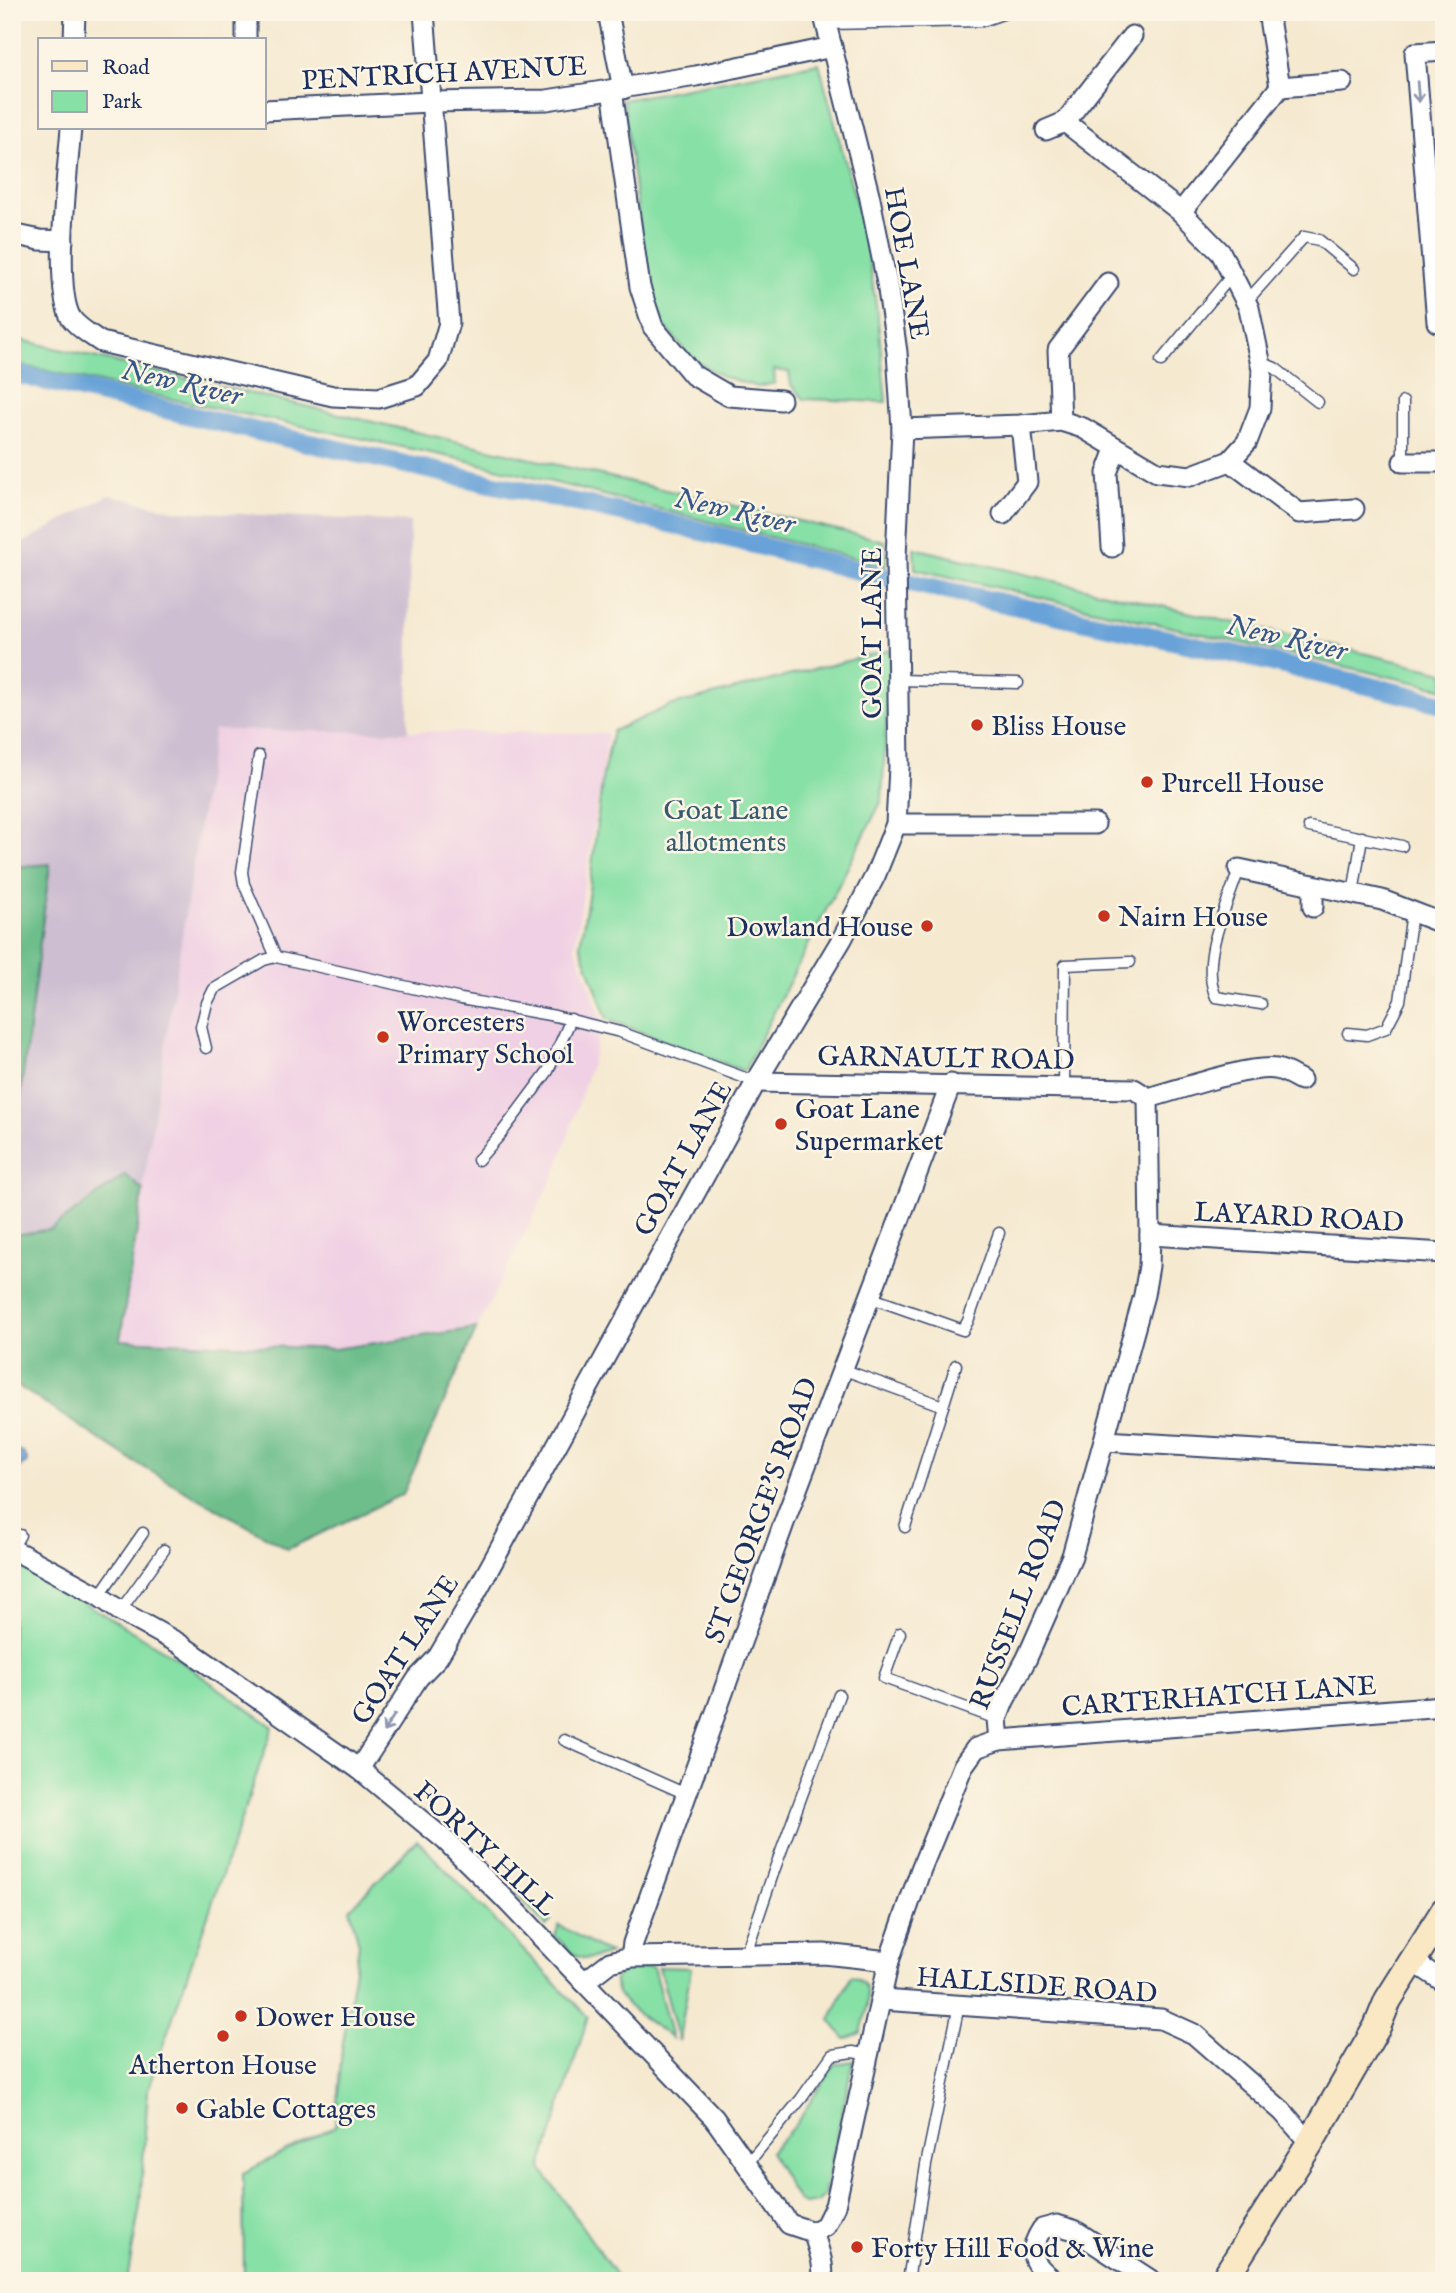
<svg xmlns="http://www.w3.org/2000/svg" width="1456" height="2293" viewBox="0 0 1456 2293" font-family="'IM FELL English',serif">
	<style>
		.built { fill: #f0d0e4 }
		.industrial { fill: #cebed1 }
		.green { fill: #87e0a6; stroke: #518882; stroke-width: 2 }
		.forest { fill: #6dbe8b; stroke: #447674; stroke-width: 2 }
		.water { fill: #68a2d8; stroke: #42689b; stroke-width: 2 }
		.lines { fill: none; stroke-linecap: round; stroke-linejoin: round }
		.canal { stroke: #68a2d8; stroke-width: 19 }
		.lane-casing { stroke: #3c4b6f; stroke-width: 13 }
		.street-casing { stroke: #3c4b6f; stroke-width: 23 }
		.secondary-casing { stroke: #3c4b6f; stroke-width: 30 }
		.lane { stroke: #fff; stroke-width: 10 }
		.street { stroke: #fff; stroke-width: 19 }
		.secondary { stroke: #fae7c3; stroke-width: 26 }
		.oneway { stroke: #8d97ae }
		.poi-dot { fill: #c8321e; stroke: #fcf5e5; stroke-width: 2.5 }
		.labels { text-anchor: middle; stroke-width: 5; stroke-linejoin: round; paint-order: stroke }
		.street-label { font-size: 28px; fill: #1b2f5e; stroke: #fcf5e5 }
		.poi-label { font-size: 28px; fill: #1b2f5e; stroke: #fcf5e5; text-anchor: start }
		.park-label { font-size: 28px; fill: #365b70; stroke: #fcf5e5 }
		.water-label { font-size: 30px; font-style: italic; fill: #365789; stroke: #fcf5e5 }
	</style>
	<rect width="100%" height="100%" fill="#fcf5e5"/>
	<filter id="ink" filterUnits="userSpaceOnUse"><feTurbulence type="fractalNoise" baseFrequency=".0143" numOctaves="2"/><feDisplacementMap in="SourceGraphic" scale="14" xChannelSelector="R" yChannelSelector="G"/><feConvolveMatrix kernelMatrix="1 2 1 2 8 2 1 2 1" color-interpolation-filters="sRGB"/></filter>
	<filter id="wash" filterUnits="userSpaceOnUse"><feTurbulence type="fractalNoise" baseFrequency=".00686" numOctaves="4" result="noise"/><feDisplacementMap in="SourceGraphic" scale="28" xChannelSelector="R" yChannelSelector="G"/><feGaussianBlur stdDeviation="1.57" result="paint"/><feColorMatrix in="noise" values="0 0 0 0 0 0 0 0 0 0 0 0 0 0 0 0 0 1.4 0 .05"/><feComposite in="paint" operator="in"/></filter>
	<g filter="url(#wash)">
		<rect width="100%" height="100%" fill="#f5e9d0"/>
		<polygon class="built" points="214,730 608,733 575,946 602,1020 594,1055 557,1170 477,1328 334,1349 120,1340"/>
		<polygon class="industrial" points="109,495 178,511 410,522 408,732 214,730 143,1190 125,1176 51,1229 12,1235 12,1140 18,1114 49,864 12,867 12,549"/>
		<g class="green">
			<polygon points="819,63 866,240 878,318 886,402 804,399 791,385 789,372 774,370 775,383 758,387 724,377 690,357 664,325 647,280 623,100"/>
			<polygon points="12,338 885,541 886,566 460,459 176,400 12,363"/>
			<polygon points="914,548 1444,672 1444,689 915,569"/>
			<polygon points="890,650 882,800 744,1071 607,1019 580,945 589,891 603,774 613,731 669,706"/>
			<polygon points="12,1560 172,1655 273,1727 148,2089 140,2206 127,2281 75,2281 12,2277"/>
			<polygon points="417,1840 588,2017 541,2168 620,2281 244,2281 243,2173 335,2126 342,2049 359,1944 350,1909"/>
			<polygon points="519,1891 551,1921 546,1926 516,1894"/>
			<path d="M559,1925L600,1949L610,1953C577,1964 579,1959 555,1936Z"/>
			<path d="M653,1967L672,2038C655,2024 612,2004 615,1978C627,1967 638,1968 653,1967Z"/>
			<polygon points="659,1967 691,1968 679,2041"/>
			<path d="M851,1976C878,1982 865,2015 861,2033L845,2039L830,2020Z"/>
			<polygon points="853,2061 824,2195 818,2202 804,2204 798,2201 770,2152 795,2125 835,2064"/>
		</g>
		<g class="forest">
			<polygon points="50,864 18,1114 12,1140 12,867"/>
			<polygon points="125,1175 143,1190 120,1340 334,1349 477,1328 403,1494 288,1549 131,1460 12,1382 12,1235 51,1229"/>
		</g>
		<polygon class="water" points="12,1450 23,1452 27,1459 27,1463 20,1467 12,1465"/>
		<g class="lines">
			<polyline class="canal" points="12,373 264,433 668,523 880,576 1266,661 1444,704"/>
		</g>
	</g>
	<g filter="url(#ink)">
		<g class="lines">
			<g class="lane-casing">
				<g id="lane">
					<polyline points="827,24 982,21 1008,12"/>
					<polyline points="1246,302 1304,237 1319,240 1354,269"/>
					<polyline points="1161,361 1232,275"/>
					<polyline points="1261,362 1275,368 1318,402"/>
					<polyline points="1403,462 1403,402"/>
					<polyline points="899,680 1018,683"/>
					<polyline points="259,756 242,872 244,884 276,957"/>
					<polyline points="1309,827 1402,846"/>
					<path d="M1239,869C1227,907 1199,959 1216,997L1261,1004"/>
					<polyline points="1353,894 1362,837"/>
					<polyline points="1348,1033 1367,1035 1386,1028 1400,1001 1412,912"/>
					<polyline points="206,1048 201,1027 207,1003 214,989 264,960 276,957 461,999 555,1016 620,1032 756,1082"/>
					<polyline points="1064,1088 1065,965 1130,962"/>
					<polyline points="478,1160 500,1135 548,1071 571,1019"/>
					<polyline points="869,1297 963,1330 968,1321 999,1233"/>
					<polyline points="842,1369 943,1406"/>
					<polyline points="905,1527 956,1365"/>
					<polyline points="12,1549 20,1535"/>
					<polyline points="99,1596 143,1533"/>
					<polyline points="120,1611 164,1550"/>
					<polyline points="900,1633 884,1678 997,1719"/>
					<polyline points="564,1740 686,1794"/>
					<polyline points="745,1956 775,1868 839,1695"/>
					<polyline points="748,2163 801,2099 832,2055 853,2052 869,2055"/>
					<polyline points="908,2281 926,2165 959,2005"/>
				</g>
			</g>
			<g class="street-casing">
				<g id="street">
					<polyline points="608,12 623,89"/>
					<polyline points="1268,12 1280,87"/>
					<polyline points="74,40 75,12"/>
					<polyline points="246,40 246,12"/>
					<polyline points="1444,51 1415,53 1437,322 1444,321"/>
					<polyline points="612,90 640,287 653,327 693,375 729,396 781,400"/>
					<polyline points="264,110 430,102 547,100 696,76 832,47"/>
					<path d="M71,128C68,167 53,288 71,318C78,328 91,335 101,342L333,396L379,398L417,386L438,361L449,323L424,12"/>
					<polyline points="1046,130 1065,122 1132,36"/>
					<polyline points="1181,212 1280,87 1342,82"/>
					<polyline points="12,234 40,240 63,241"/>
					<polyline points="1061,421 1058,350 1108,283"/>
					<polyline points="902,429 1021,425 1061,421 1083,428 1157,472 1190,476 1230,461 1247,442 1260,408 1262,370 1249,308 1221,253 1181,212 1065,122"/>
					<polyline points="1230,461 1299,513 1354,509"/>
					<polyline points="1403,462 1444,462"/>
					<polyline points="1003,514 1027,482 1021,425"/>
					<polyline points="1112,547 1107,473 1116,449"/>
					<polyline points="896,824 1095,824"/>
					<polyline points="1239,869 1382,900 1444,924"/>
					<polyline points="1313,907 1313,885"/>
					<polyline points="756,1082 1134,1089 1148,1098 1150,1235 1149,1266 1144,1295 1072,1556 1027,1658 1004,1701 997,1719 999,1740 976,1748 963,1766 921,1869 889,1961 835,2206 825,2226 813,2232"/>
					<path d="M1148,1098C1178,1090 1248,1065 1276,1069C1284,1070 1293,1076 1301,1080"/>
					<polyline points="1150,1235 1444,1253"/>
					<polyline points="1104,1441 1444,1461"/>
					<polyline points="12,1549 99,1596 120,1611 178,1643 359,1769 446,1841 503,1897 714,2118 789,2224 813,2232"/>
					<polyline points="999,1740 1444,1706"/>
					<polyline points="359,1769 418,1678 438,1657 474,1596 756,1082 842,939 875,876 896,824 899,767 896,557 902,429 897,352 887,283 869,194 823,12"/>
					<polyline points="631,1957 633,1943 784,1523 951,1084"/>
					<polyline points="1423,1968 1444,1982"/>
					<polyline points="584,1982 610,1962 631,1957 824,1954 889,1961"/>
					<polyline points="881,2000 1161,2019 1194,2034 1282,2111 1310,2143"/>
					<path d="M813,2232C818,2248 825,2264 822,2281"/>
					<path d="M1055,2281C1032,2264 1026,2254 1042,2229L1057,2225L1074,2230L1152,2281"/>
				</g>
			</g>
			<g class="secondary-casing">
				<polyline id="secondary" points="1223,2281 1310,2143 1377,2027 1388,2000 1444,1911"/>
			</g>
			<use href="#lane" class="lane"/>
			<use href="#street" class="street"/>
			<use href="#secondary" class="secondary"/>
		</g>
		<defs><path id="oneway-shaft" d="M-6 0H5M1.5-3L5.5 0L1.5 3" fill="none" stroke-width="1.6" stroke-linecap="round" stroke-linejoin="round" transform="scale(1.75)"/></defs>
		<g class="oneway">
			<use href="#oneway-shaft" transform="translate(1418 92) rotate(85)"/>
			<use href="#oneway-shaft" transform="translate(389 1723) rotate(123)"/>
		</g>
	</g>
	<g class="poi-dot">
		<circle cx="977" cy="725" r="7"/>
		<circle cx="1147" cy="782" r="7"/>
		<circle cx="1104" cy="916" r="7"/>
		<circle cx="927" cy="926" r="7"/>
		<circle cx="383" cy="1037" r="7"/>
		<circle cx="781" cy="1124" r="7"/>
		<circle cx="241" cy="2016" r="7"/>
		<circle cx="223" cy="2036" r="7"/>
		<circle cx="182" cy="2108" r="7"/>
		<circle cx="857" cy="2247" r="7"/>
	</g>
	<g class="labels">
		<g class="street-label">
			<text transform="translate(444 72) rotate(-3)" y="10">PENTRICH AVENUE</text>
			<text transform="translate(908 263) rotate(80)" y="10">HOE LANE</text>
			<text transform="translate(871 633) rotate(-90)" y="10">GOAT LANE</text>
			<text transform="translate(946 1057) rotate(1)" y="10">GARNAULT ROAD</text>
			<text transform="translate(682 1158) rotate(-61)" y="10">GOAT LANE</text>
			<text transform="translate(1299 1216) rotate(3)" y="10">LAYARD ROAD</text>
			<text transform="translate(760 1510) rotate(-70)" y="10">ST GEORGE'S ROAD</text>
			<text transform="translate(1017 1604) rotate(-69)" y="10">RUSSELL ROAD</text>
			<text transform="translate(404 1649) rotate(-57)" y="10">GOAT LANE</text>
			<text transform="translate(1219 1695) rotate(-4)" y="10">CARTERHATCH LANE</text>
			<text transform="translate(486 1848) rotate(43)" y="10">FORTY HILL</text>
			<text transform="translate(1037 1984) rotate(4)" y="10">HALLSIDE ROAD</text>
		</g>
		<g class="poi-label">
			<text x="991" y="735">Bliss House</text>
			<text x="1161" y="792">Purcell House</text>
			<text x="1118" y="926">Nairn House</text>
			<text x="913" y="936" text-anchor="end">Dowland House</text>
			<text x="397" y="1031">Worcesters<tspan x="397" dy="32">Primary School</tspan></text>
			<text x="795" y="1118">Goat Lane<tspan x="795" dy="32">Supermarket</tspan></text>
			<text x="255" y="2026">Dower House</text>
			<text x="223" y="2074" text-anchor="middle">Atherton House</text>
			<text x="196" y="2118">Gable Cottages</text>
			<text x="871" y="2257">Forty Hill Food &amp; Wine</text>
		</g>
		<g class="park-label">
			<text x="726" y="819">Goat Lane<tspan x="726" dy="32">allotments</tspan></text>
		</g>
		<g class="water-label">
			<text transform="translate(182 382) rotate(13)" y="10">New River</text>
			<text transform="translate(735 510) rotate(13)" y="10">New River</text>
			<text transform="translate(1287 637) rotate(13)" y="10">New River</text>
		</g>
	</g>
	<rect width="1456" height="2293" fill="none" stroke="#fcf5e5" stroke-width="42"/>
	<rect x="38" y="38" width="228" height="91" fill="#fcf5e5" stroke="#a2a6af" stroke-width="2"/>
	<rect x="52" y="61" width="35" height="10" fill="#fae7c3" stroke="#a2a6af" stroke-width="2"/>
	<text x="102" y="74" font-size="21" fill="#1b2f5e">Road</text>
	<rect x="52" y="91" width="35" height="21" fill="#87e0a6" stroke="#a2a6af" stroke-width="2"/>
	<text x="102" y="108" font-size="21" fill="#1b2f5e">Park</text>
</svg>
